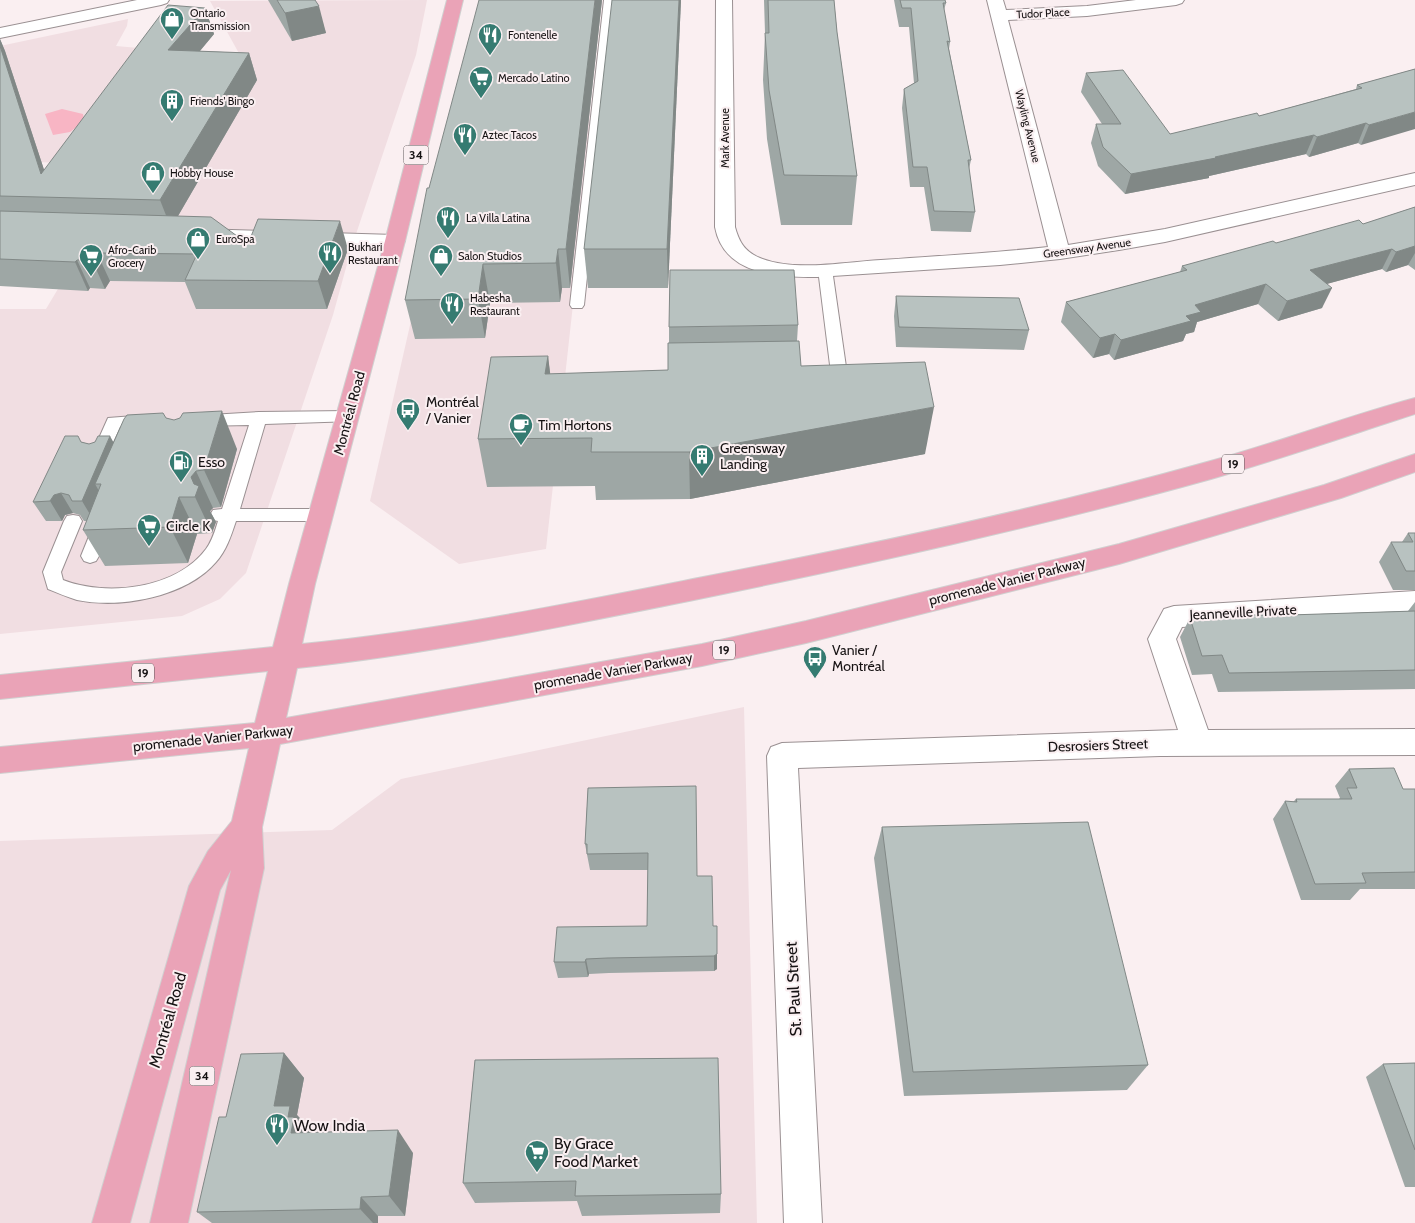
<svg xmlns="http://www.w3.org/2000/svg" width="1415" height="1223" viewBox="0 0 1415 1223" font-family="Cabin,sans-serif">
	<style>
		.built { fill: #f1dee2 }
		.green { fill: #f8b5c4 }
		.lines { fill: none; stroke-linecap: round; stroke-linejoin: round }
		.lane-casing { stroke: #9a9092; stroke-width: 2 }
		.street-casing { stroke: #9a9092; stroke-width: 2 }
		.primary-casing { stroke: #d0d0d0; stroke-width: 2 }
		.lane { fill: #fff; fill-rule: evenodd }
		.street { fill: #fff; fill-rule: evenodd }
		.primary { fill: #eaa3b7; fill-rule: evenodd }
		.wall { fill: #9ea7a5 }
		.shaded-wall { fill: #818886 }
		.building { fill: #b8c2c0; stroke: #818886 }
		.labels { text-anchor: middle; stroke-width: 4; stroke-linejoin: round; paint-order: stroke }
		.far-poi-label { font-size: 11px; fill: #161213; stroke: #faeff1; text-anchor: start }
		.far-street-label { font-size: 11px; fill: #161213; stroke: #faeff1 }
		.shield { fill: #faeff1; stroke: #5a5456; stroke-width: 1 }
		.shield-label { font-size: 12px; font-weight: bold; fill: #161213 }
		.poi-label { font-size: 14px; fill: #161213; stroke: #faeff1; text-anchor: start }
		.street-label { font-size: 14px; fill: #161213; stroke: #faeff1 }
		.near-street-label { font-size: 16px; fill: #161213; stroke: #faeff1 }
		.near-poi-label { font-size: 16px; fill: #161213; stroke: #faeff1; text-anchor: start }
	</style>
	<rect width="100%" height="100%" fill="#faeff1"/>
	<g class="built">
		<polygon points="427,0 416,55 352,246 333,315 246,573 220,599 182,616 0,634 0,309 46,309 86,242 77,164 0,160 0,46 128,19 127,26 116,46 241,57 210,1"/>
		<polygon points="484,0 598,0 582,223 546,549 459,564 370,501"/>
		<polygon points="744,707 757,1223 0,1223 0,841 332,830 401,779"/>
	</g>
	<polygon class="green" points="62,109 83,114 84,121 70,132 53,135 45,114"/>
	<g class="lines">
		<g class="lane-casing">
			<g id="lane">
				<polygon points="604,0 616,0 584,305 582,308 572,308 570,305"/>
				<path d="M825,265L830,266L832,269L847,374C841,384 833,389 821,386L819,382L831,373L818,269L820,266Z"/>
				<path d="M348,411L354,413L356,417L354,421L265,424L240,509H322L328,510L331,515L328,520L322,521H236C231,536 226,551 216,562C186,597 120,609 77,600C67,597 58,593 48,589L43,572L64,521L67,516L73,515L79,516L82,521L61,572L63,580C107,597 176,589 206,549C212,541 215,531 218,521L213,520L210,515L213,510L222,509L249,425L199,426L193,424L191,420L193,416L259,412Z"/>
				<polygon points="147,415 153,417 155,421 153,425 120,427 105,460 99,462 93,460 91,456 108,418"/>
				<polygon points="103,518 109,519 112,524 99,556 96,561 90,563 84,561 81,556 94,524 97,519"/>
			</g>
		</g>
		<g class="street-casing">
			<g id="street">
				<polygon points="137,0 169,0 167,3 161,5 0,38 0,28"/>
				<path d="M716,0H732L735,227C739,242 745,252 760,258C794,272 845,262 881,260C937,256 993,253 1048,247L987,0H1003L1006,10L1087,6L1136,0H1184L1182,3L1176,5L1087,16L1008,20L1068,245L1165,229L1415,173V185L1165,242L1119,250L1060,259L1000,265L817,277C777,277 724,275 715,227Z"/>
				<polygon points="199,229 395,235 402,237 405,241 402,245 395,247 199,241 192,239 189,235 192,231"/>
				<polygon points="1415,591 1415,613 1182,627 1176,639 1208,730 1415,729 1415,755 1160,756 798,768 822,1223 784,1223 767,756 771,747 782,743 1178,730 1148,639 1164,609 1174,606"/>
			</g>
		</g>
		<g class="primary-casing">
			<path id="primary" d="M447,0H463L405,241L315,584L302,644C435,631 567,604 698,578C868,545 1039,509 1207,462C1277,443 1345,417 1415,398V414C1347,436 1280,459 1211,479C1039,527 864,565 689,601C559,627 429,654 297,668L286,718L702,644L806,621L1119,544L1324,485L1415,454V472L1341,498L1119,564L806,643L702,666L280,744L262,827L264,868L188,1223H150L231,870L220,890L130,1223H92L189,886L208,851L232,821L249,748L0,773V747L255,723L268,671L0,699V675L273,647L289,584L385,241Z"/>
		</g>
		<use href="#lane" class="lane"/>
		<use href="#street" class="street"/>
		<use href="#primary" class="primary"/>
	</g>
	<g class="wall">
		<polygon points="268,0 315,0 326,33 292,41"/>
		<polygon points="602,0 570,288 562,288 560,302 490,303 485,338 415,339 405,300 429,188"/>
		<polygon points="681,0 668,288 588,288 584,249"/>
		<polygon points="764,0 834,0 837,32 857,176 852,225 781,225 767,139 763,80 765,33"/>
		<polygon points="894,0 945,0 946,3 944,10 950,42 949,49 971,160 969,169 975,212 971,232 931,231 924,187 910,187 902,108 904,89 914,83 909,27 899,27"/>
		<polygon points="205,8 214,34 200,51 249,53 257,80 178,216 248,244 348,249 327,309 196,309 185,282 110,281 105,289 90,288 88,291 0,286 0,39 5,51 44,170"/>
		<polygon points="1415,69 1361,145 1358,143 1309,157 1306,154 1209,176 1209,178 1125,194 1098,166 1091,143 1096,124 1102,124 1081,92 1086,73 1170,134 1259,116 1356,89 1357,85"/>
		<polygon points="1415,207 1415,270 1408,265 1386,272 1382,269 1326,284 1322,308 1278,321 1258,304 1197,322 1194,332 1186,334 1183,341 1114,360 1109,354 1093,358 1061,322 1066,302 1180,272 1182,266 1276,243 1363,224"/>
		<polygon points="896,296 1029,330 1024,350 896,347 894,316"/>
		<polygon points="798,325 797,341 801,366 925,454 690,499 596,500 595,486 487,487 478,439 548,356 550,374 668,370 669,343 669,327"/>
		<polygon points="166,418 237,449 221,507 213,508 210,511 216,522 212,533 197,534 188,563 105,566 83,530 87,521 84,521 80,515 73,513 65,515 62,521 46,521 33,502 81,442 89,444 113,442"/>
		<polygon points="1408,533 1415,533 1415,590 1393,590 1379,562 1391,542 1402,542"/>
		<polygon points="1415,602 1415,689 1218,692 1212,674 1192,675 1180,637 1190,618 1231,617 1233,615 1289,615 1408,611"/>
		<polygon points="1349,769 1403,789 1415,789 1415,889 1360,889 1350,900 1301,900 1273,819 1285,801 1293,802 1296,799 1339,799 1340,798 1335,786"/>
		<polygon points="588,788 697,876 713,926 717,969 714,971 609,973 589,974 588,977 558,978 554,962 647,926 648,870 590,870 585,844"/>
		<polygon points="882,827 1148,1065 1127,1090 904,1096 874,858"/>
		<polygon points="284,1053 304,1078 297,1115 310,1129 309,1133 413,1153 405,1216 378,1216 378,1223 212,1223 197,1212 226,1117"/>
		<polygon points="475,1060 721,1194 720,1213 582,1216 577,1201 475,1203 463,1183"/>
		<polygon points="1415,1063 1415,1187 1405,1187 1366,1077 1383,1064"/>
	</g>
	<g class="shaded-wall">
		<polygon points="595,0 602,0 570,288 566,249"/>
		<polygon points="679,0 681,0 668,288 667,249"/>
		<polygon points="319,6 326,33 292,41 285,13"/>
		<polygon points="205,8 214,34 178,77 168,50"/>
		<polygon points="0,39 5,51 53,197 41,174 0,46"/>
		<polygon points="249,53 257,80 171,228 160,200"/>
		<polygon points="1415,112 1415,129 1361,145 1369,125"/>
		<polygon points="1366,123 1358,143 1309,157 1317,137"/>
		<polygon points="1314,135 1306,154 1209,176 1209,178 1125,194 1131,174 1215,157"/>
		<polygon points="340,221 348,249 327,309 318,281"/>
		<polygon points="1415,246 1415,253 1408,265 1386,272 1396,252"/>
		<polygon points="558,249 562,288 560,302 556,263"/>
		<polygon points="1392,249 1382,269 1301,291 1310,270"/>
		<polygon points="97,253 110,281 105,289 92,260"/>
		<polygon points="77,260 90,288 88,291 75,262"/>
		<polygon points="483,264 490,303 485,338 478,299"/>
		<polygon points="1266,284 1258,304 1197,322 1194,332 1186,334 1183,341 1114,360 1121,340 1186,316 1195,305"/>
		<polygon points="1332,288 1322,308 1278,321 1287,301"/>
		<polygon points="1115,334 1109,354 1093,358 1100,338"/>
		<polygon points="548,356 554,404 545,374"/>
		<polygon points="934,407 925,454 690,499 689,452"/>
		<polygon points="222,411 237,449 221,507 204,470"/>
		<polygon points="110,436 121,456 95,484 103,498 94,521 82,501"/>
		<polygon points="196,471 213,508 210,511 216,522 212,533 195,497 191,477"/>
		<polygon points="61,493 73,513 65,515 62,521 50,501 54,495"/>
		<polygon points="179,497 197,534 188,563 170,527"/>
		<polygon points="717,954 717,969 714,971 714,956"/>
		<polygon points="586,959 589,974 588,977 585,962"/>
		<polygon points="284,1053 304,1078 297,1115 310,1129 309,1134 291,1133 274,1106"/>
		<polygon points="398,1130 413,1153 405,1216 389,1196"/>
		<polygon points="361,1197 378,1216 378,1223 373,1223 360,1209"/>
	</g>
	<g class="building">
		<polygon points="277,0 315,0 319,6 285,13"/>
		<polygon points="479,0 595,0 566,249 558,249 556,263 483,264 478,299 405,300 427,188 429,188"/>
		<polygon points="612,0 679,0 667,249 584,249"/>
		<polygon points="768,0 834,0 837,32 857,176 784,175 769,90 765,33 769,33"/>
		<polygon points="900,0 945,0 946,3 943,3 950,42 947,41 971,160 968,160 975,212 934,211 927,167 913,167 904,89 918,81 911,8 902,8"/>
		<polygon points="168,5 205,8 168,50 249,53 160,200 0,196 0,46 41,174"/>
		<polygon points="1415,69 1415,112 1369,125 1366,123 1317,137 1314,135 1215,157 1216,158 1131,174 1103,147 1096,124 1121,124 1086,73 1123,70 1170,134 1257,113 1259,116 1362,88 1357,85"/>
		<polygon points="1415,207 1415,246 1396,252 1392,249 1310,270 1332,288 1287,301 1266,284 1195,305 1201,312 1186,316 1191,321 1121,340 1115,334 1100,338 1066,302 1187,270 1182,266 1273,241 1276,243 1359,220 1363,224"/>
		<polygon points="0,211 211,217 248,244 258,219 340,221 318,281 185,280 197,254 97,253 92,260 77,260 75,262 0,259"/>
		<polygon points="670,270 794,270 798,325 669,327"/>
		<polygon points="896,296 1019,298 1029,330 899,327"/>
		<polygon points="799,341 801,366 925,362 934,407 689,452 591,452 592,438 478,439 491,357 548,356 545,374 668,370 668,343"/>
		<polygon points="222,411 204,470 196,471 191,477 194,484 199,486 195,497 179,497 170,527 83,530 101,484 95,484 124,419 127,415 163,413 166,418 174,420 180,418 183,413"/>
		<polygon points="65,436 78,436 81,442 89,444 95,442 98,436 110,436 82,501 72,501 69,495 61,493 54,495 50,501 33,502"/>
		<polygon points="1408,533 1415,533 1415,571 1406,571 1391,542 1413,542"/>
		<polygon points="1415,611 1415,670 1229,673 1222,655 1202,656 1190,618 1233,617 1233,615 1289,615"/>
		<polygon points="1394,768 1403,789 1415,789 1415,872 1362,873 1366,883 1315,884 1285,801 1297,802 1296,799 1352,799 1347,788 1357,788 1349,769"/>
		<polygon points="696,786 697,876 712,876 713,926 717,926 717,954 714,956 607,958 586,959 585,962 554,962 557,927 647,926 648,853 587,854 587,844 585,844 588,788"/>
		<polygon points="1088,822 1148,1065 913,1072 882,827"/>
		<polygon points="284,1053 274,1106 290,1106 288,1117 294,1117 291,1133 398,1130 389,1196 361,1197 360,1209 197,1212 219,1117 226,1117 241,1054"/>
		<polygon points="718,1058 721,1194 575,1196 576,1181 463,1183 475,1060"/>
		<polygon points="1415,1063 1415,1150 1383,1064"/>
	</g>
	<defs>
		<g id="shop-pin" transform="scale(1.25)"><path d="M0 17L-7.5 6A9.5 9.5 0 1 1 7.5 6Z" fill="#357b71" stroke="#faeff1"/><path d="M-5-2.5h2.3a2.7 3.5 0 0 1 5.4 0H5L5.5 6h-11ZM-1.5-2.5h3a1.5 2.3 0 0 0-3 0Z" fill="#fff"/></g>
		<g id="restaurant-pin" transform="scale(1.25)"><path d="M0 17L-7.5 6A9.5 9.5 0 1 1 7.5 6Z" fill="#357b71" stroke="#faeff1"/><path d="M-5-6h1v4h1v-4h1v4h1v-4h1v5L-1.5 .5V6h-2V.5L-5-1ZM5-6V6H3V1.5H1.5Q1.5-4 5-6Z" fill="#fff"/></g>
		<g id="supermarket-pin" transform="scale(1.25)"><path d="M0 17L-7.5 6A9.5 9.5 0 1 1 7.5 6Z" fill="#357b71" stroke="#faeff1"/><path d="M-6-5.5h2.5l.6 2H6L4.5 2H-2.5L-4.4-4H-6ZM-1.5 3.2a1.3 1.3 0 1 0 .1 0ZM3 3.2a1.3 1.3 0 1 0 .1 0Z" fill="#fff"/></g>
		<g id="building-pin" transform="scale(1.25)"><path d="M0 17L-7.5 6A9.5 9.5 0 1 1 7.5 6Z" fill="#357b71" stroke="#faeff1"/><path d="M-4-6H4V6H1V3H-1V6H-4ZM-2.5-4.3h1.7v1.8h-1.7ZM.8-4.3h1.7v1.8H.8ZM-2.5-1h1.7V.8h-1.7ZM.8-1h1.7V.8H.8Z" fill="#fff"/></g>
		<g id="bus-pin" transform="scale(1.25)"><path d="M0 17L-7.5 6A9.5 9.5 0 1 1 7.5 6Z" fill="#357b71" stroke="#faeff1"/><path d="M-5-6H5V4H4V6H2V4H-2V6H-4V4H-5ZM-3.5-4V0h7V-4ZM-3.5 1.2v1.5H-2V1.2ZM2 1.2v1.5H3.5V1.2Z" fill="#fff"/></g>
		<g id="cafe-pin" transform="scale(1.25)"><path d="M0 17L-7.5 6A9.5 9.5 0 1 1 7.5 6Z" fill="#357b71" stroke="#faeff1"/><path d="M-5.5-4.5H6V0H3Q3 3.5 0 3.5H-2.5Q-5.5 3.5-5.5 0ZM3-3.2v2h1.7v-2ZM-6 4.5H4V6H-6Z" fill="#fff"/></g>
		<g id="fuel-pin" transform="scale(1.25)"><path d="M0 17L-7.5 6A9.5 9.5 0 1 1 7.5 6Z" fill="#357b71" stroke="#faeff1"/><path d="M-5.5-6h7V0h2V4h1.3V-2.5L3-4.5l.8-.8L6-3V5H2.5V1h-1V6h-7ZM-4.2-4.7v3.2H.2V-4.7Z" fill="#fff"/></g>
	</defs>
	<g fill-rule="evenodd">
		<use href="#shop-pin" x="172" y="19"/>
		<use href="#restaurant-pin" x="490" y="35"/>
		<use href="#supermarket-pin" x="481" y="78"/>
		<use href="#building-pin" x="172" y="101"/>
		<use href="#restaurant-pin" x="465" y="135"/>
		<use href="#shop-pin" x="153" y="173"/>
		<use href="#restaurant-pin" x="448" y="218"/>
		<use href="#shop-pin" x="198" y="239"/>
		<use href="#restaurant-pin" x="330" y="253"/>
		<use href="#supermarket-pin" x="91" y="256"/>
		<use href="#shop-pin" x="441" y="256"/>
		<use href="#restaurant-pin" x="452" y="304"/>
		<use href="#bus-pin" x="408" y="410"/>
		<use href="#cafe-pin" x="521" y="425"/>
		<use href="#building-pin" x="702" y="456"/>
		<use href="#fuel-pin" x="181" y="462"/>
		<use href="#supermarket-pin" x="149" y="526"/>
		<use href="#bus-pin" x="815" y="658"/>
		<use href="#restaurant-pin" x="277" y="1125"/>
		<use href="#supermarket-pin" x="537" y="1152"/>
	</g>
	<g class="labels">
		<g class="far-poi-label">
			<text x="190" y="17">Ontario<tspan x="190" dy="13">Transmission</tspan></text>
			<text x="508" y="39">Fontenelle</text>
			<text x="498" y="82">Mercado Latino</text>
			<text x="190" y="105">Friends' Bingo</text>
			<text x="482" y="139">Aztec Tacos</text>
			<text x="170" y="177">Hobby House</text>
			<text x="466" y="222">La Villa Latina</text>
			<text x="216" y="243">EuroSpa</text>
			<text x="348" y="251">Bukhari<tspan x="348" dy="13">Restaurant</tspan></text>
			<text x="108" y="254">Afro-Carib<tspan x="108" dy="13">Grocery</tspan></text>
			<text x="458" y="260">Salon Studios</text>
			<text x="470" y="302">Habesha<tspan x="470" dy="13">Restaurant</tspan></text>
		</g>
		<g class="far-street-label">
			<text transform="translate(1043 13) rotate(-3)" y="4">Tudor Place</text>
			<text transform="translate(1028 126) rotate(76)" y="4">Wayling Avenue</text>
			<text transform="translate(725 138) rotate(-90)" y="4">Mark Avenue</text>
			<text transform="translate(1087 248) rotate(-8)" y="4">Greensway Avenue</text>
		</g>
		<g class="shield">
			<rect x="403.5" y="145.5" width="25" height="19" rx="4"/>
			<rect x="1222" y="454.5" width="22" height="19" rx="4"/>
			<rect x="713" y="640.5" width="22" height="19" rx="4"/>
			<rect x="132" y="663.5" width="22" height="19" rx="4"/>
			<rect x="189.5" y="1066.5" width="25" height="19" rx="4"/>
		</g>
		<g class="shield-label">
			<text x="416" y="159">34</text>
			<text x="1233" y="468">19</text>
			<text x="724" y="654">19</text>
			<text x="143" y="677">19</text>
			<text x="202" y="1080">34</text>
		</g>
		<g class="poi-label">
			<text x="426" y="407">Montréal<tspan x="426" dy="16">/ Vanier</tspan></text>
			<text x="538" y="430">Tim Hortons</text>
			<text x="720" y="453">Greensway<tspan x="720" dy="16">Landing</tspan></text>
			<text x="198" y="467">Esso</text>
			<text x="166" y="531">Circle K</text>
			<text x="832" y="655">Vanier /<tspan x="832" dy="16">Montréal</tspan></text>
		</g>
		<g class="street-label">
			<text transform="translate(349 413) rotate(-75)" y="5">Montréal Road</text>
			<text transform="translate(1007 581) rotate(-14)" y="5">promenade Vanier Parkway</text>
			<text transform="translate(1243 612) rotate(-3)" y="5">Jeanneville Private</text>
			<text transform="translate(613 671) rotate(-10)" y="5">promenade Vanier Parkway</text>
			<text transform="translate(213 738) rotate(-6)" y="5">promenade Vanier Parkway</text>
			<text transform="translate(1098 745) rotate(-2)" y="5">Desrosiers Street</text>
		</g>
		<g class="near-street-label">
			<text transform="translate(793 989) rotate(-93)" y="6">St. Paul Street</text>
			<text transform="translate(167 1020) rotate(-74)" y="6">Montréal Road</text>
		</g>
		<g class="near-poi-label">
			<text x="294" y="1131">Wow India</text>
			<text x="554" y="1149">By Grace<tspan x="554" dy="18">Food Market</tspan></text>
		</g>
	</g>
</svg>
